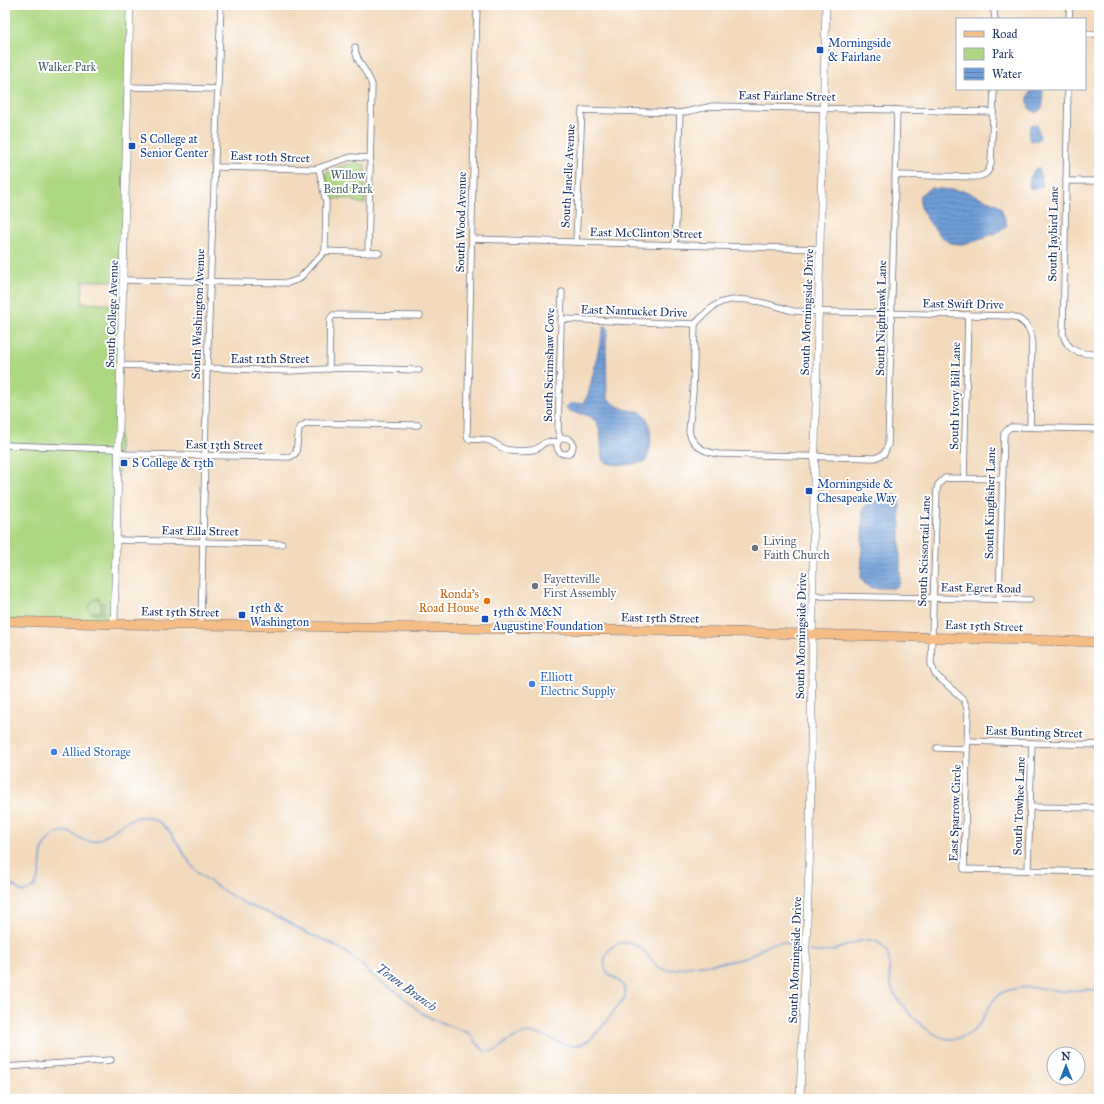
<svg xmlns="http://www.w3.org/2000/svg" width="1104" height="1104" viewBox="0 0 1104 1104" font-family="'IM FELL Great Primer',serif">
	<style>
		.park { fill: #aed782; stroke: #648370 }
		.garden { fill: url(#garden-furrows); stroke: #648370 }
		.water { fill: url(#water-rules); stroke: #44669a }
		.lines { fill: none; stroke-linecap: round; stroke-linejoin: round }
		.stream { stroke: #6e9cd6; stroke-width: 1.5 }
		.minor-casing { stroke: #676b7f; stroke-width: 7 }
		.tertiary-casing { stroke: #676b7f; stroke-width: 8 }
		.primary-casing { stroke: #676b7f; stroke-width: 10 }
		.minor { stroke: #fff; stroke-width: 5.5 }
		.tertiary { stroke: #fff; stroke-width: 7 }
		.primary { stroke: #f6be87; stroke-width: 9 }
		.transit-dot { fill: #1a4fb4; stroke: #fff; stroke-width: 1.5 }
		.worship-dot { fill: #6b7280; stroke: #fff; stroke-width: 1.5 }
		.food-dot { fill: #e8710a; stroke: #fff; stroke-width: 1.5 }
		.shop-dot { fill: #3f7fe0; stroke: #fff; stroke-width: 1.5 }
		.labels { text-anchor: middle; stroke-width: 4; stroke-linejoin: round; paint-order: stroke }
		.transit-label { font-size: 12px; fill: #164399; stroke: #fff; text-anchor: start }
		.park-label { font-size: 12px; fill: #476169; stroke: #fff }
		.street-label { font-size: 12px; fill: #1b2f5e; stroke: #fff }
		.worship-label { font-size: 12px; fill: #5b616d; stroke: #fff; text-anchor: start }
		.food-label { font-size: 12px; fill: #c56008; stroke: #fff; text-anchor: end }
		.shop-label { font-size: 12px; fill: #366cbe; stroke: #fff; text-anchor: start }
		.water-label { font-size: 13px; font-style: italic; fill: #3c5b8e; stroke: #fff }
	</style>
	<defs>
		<pattern id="garden-furrows" width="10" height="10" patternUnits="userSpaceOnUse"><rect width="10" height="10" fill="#aed782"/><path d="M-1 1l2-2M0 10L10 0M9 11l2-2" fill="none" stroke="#95b973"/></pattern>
		<pattern id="water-rules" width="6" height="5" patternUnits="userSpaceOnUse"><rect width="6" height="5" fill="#6e9cd6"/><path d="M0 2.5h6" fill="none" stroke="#5a80b1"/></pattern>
	</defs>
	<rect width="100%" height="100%" fill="#fff"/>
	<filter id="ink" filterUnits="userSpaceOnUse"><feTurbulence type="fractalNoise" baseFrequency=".025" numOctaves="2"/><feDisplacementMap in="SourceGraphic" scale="8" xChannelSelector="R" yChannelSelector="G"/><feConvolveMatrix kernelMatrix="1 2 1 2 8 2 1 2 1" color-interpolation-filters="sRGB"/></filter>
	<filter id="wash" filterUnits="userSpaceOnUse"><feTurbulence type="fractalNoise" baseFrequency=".012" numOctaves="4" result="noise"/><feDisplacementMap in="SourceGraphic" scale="16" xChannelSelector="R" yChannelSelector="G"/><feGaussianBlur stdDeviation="0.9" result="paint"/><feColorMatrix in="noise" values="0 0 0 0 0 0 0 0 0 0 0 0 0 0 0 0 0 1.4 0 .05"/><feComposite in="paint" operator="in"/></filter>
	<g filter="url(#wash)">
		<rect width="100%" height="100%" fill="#f3dabc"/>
		<g class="park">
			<polygon points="5,5 130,5 124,281 83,281 82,303 123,305 114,624 5,621"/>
			<path d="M355,163L365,165V204C358,204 354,200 348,199C342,198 336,199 331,199L325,173L345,165Z"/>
		</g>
		<path class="garden" d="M99,598L101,603V611H92V613H102V603H105L104,614H92L88,610C89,604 93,599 99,598Z"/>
		<g class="water">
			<path d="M1033,89H1042L1044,92L1042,95C1044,102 1044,109 1036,113L1029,108C1027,101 1027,94 1033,89Z"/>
			<path d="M1033,124L1037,125L1040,137L1038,140L1030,141C1028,136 1029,130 1031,125Z"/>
			<polygon points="1039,168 1043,185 1041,187 1031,190 1029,188 1030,178 1035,169"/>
			<path d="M930,188L965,191L997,204L1001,208L1007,225L1005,228C990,235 963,251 947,241C940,237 935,229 930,223C924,215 918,205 920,195Z"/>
			<path d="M604,326H606L608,328L606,342L607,398C613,404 620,408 628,410C632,411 637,410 641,412C654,421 652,448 646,461C634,465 612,468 602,460C600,447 604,423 589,416C582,413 575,414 568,410L566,407L569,404L583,403L588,395Z"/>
			<path d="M892,494L898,496L900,506V582L898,586L893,588H872L866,585L861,578L863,509C867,500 872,502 880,500C884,499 888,496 892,494Z"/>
		</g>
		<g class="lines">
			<g class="stream">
				<path d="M5,883C21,883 16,901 35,886C37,881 39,877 40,872C41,863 40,850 46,843C68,816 76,845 94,841C113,837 128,811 150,818C174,824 183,862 202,876C216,886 232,897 248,905C258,910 271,913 281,918C289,922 297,928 305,932C312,936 320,938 327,941C338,947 350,955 360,963C364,967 368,972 373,976C381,982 390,987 398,993C407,999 414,1008 423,1014C437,1022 453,1027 468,1033C474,1037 476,1044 482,1049C485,1052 492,1052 497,1050C500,1048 503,1044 506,1042C513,1038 521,1034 529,1033C543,1032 554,1042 567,1045C588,1051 603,1025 614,1011C617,1006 622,1002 625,997C625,991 625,987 621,983C618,979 613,977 609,974C602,967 604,956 610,949C620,938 636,942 646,953C652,960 657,969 667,970C673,970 681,968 688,967C705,964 732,963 748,957C758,952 769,942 781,942C789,943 795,949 803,950"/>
				<path d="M809,951C816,952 823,953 830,951C844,949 862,935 877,942C896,952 886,971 891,986C897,1004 931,1041 953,1039C988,1036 983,998 1006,991C1026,984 1044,989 1063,991C1076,992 1087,986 1099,992"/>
			</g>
		</g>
	</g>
	<g filter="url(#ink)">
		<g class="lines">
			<g class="minor-casing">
				<g id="minor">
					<path d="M477,5L467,435L468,439C475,439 483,439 490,441C497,444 502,450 510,450C517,451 525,451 532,450C543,449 539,439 558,442"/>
					<polyline points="990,5 994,11 995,19"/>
					<polyline points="1069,19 1070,5"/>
					<polyline points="1085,34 1099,34"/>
					<path d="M355,47C355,61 368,71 372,85L368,253"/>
					<polyline points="129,87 218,89"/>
					<path d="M1068,89L1063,334C1068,353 1081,354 1099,354"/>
					<polyline points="215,167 315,169 351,157 370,158"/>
					<polyline points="319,169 326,202 325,251"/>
					<path d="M895,175L975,177C985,176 989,173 991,163L994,89"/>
					<polyline points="1066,181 1099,181"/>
					<polyline points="472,239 820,249"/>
					<polyline points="576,242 582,110 680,113 713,106 993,112"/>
					<polyline points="675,245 680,113"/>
					<polyline points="124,280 288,283 299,279 325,251 379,253"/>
					<path d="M561,319L695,324C703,316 711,306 722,302C744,295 772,305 793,311L1011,316C1022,319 1029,326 1032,337L1030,427"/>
					<path d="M695,324L693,391L689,431C692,446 704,452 718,454L875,458L884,454L888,445L897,110"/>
					<polyline points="121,365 289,371 343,368 419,370"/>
					<polyline points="329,369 330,319 333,315 420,316"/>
					<circle cx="565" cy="446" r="8"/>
					<polyline points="560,439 558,430 562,292"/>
					<polyline points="5,445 114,449 126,454 290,457 296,453 299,428 307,423 418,425"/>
					<polyline points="964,478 968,315"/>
					<polyline points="1002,479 945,478 938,485 937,490 931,664 935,674 964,700 968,712 964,869 1099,872"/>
					<polyline points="117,540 282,544"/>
					<polyline points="812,594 821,596 1030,600"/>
					<polyline points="999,599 1004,434 1007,430 1011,427 1099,429"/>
					<polyline points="201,624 207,369 221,5"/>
					<polyline points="968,741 1099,745"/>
					<polyline points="937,748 967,749"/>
					<polyline points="1030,807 1099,808"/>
					<polyline points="1028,870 1032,743"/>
					<polyline points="5,1067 111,1060"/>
				</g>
			</g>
			<g class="tertiary-casing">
				<g id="tertiary">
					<polyline points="114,624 130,5"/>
					<polyline points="800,1099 810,844 814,485 826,5"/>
				</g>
			</g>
			<g class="primary-casing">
				<polyline id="primary" points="5,621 114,624 693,631 1099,642"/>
			</g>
			<use href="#minor" class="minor"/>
			<use href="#tertiary" class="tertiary"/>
			<use href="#primary" class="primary"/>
		</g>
	</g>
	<g class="transit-dot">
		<rect x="816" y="46" width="8" height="8" rx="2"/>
		<rect x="128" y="142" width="8" height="8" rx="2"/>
		<rect x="120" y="459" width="8" height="8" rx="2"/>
		<rect x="805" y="487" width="8" height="8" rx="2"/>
		<rect x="238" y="611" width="8" height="8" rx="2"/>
		<rect x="481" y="615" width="8" height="8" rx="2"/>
	</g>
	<g class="worship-dot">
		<circle cx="755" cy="548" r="4"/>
		<circle cx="535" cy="586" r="4"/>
	</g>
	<circle class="food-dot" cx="487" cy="601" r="4"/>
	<g class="shop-dot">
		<circle cx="532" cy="684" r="4"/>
		<circle cx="54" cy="752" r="4"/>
	</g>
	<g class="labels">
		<g class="transit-label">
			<text x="828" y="47">Morningside<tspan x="828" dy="14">&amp; Fairlane</tspan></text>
			<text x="140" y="143">S College at<tspan x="140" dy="14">Senior Center</tspan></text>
			<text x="132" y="467">S College &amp; 13th</text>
			<text x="817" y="488">Morningside &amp;<tspan x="817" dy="14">Chesapeake Way</tspan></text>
			<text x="250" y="612">15th &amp;<tspan x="250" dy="14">Washington</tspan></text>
			<text x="493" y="616">15th &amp; M&amp;N<tspan x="493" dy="14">Augustine Foundation</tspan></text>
		</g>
		<g class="park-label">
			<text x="67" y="71">Walker Park</text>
			<text x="348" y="179">Willow<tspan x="348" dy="14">Bend Park</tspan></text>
		</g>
		<g class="street-label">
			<text transform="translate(787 96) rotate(1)" y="4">East Fairlane Street</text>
			<text transform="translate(270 157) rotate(2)" y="4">East 10th Street</text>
			<text transform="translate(568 176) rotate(-87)" y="4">South Janelle Avenue</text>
			<text transform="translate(461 222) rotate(-89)" y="4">South Wood Avenue</text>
			<text transform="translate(646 233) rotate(1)" y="4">East McClinton Street</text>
			<text transform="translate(1053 234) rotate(-89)" y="4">South Jaybird Lane</text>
			<text transform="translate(963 304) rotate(1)" y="4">East Swift Drive</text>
			<text transform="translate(634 311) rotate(2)" y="4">East Nantucket Drive</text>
			<text transform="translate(807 312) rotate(-88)" y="4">South Morningside Drive</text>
			<text transform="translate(112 314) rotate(-88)" y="4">South College Avenue</text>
			<text transform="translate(198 314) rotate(-88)" y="4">South Washington Avenue</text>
			<text transform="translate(881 318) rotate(-89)" y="4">South Nighthawk Lane</text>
			<text x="270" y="363">East 12th Street</text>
			<text transform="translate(549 365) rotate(-89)" y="4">South Scrimshaw Cove</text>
			<text transform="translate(955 396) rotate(-89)" y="4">South Ivory Bill Lane</text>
			<text transform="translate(224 445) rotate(1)" y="4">East 13th Street</text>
			<text transform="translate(990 503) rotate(-89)" y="4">South Kingfisher Lane</text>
			<text transform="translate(200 531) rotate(1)" y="4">East Ella Street</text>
			<text transform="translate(924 551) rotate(-88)" y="4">South Scissortail Lane</text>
			<text transform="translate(981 588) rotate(1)" y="4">East Egret Road</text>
			<text transform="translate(180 612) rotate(1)" y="4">East 15th Street</text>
			<text transform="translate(660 618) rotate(1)" y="4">East 15th Street</text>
			<text transform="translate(984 626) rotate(2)" y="4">East 15th Street</text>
			<text transform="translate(801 636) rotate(-89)" y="4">South Morningside Drive</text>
			<text transform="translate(1034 732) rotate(2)" y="4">East Bunting Street</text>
			<text transform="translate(1019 806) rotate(-88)" y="4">South Towhee Lane</text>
			<text transform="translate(955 813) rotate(-88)" y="4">East Sparrow Circle</text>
			<text transform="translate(795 960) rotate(-88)" y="4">South Morningside Drive</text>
		</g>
		<g class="worship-label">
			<text x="763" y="545">Living<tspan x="763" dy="14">Faith Church</tspan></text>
			<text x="543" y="583">Fayetteville<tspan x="543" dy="14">First Assembly</tspan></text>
		</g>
		<g class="food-label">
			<text x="479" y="598">Ronda’s<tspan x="479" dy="14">Road House</tspan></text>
		</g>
		<g class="shop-label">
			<text x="540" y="681">Elliott<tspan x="540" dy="14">Electric Supply</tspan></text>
			<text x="62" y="756">Allied Storage</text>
		</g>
		<g class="water-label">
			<text transform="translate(407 987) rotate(36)" y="5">Town Branch</text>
		</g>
	</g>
	<rect width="1104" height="1104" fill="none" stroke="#fff" stroke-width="20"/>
	<rect x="956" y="18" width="130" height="72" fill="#ffffff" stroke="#a4acbf"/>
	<rect x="964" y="31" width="20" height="6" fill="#f6be87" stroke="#a4acbf"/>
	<text x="992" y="38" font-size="12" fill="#1b2f5e">Road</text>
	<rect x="964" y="48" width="20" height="12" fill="#aed782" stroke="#a4acbf"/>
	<text x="992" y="58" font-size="12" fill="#1b2f5e">Park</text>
	<rect x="964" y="68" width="20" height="12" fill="url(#water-rules)" stroke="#a4acbf"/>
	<text x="992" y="78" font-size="12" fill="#1b2f5e">Water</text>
	<g transform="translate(1066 1066)"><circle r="19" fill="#ffffff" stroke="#a4acbf"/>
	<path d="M0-3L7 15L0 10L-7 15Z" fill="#1f6fb2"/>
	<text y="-6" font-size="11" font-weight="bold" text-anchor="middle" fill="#1b2f5e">N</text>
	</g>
</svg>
